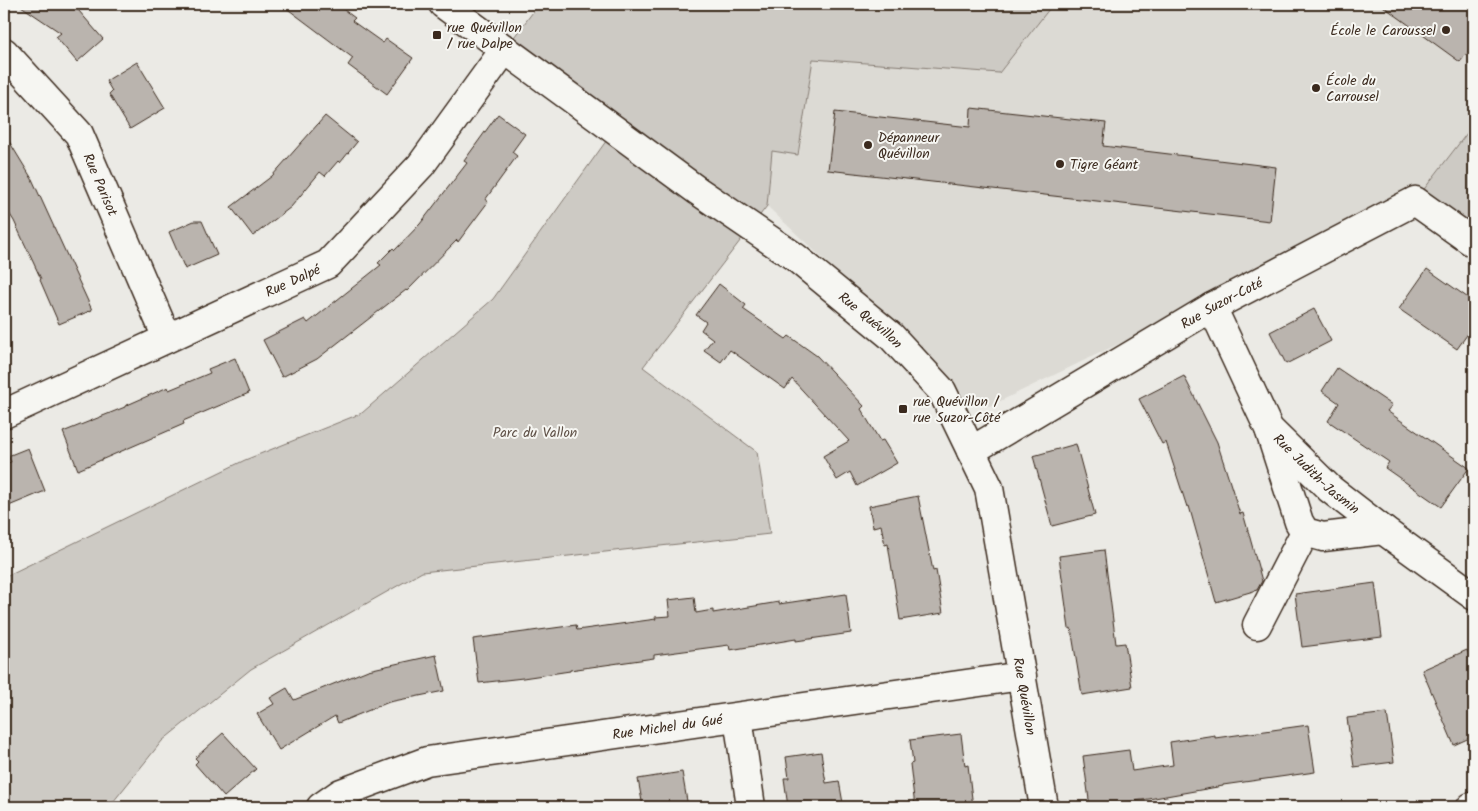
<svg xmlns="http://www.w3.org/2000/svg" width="1478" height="811" viewBox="0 0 1478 811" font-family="Kalam,sans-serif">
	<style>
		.built { fill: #dcdad4 }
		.green { fill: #cdcac4; stroke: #847a71 }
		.building { fill: #bab4ae; stroke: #3b2a1e }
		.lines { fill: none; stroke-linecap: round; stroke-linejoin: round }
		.minor-casing { stroke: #3b2a1e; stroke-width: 31 }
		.minor { stroke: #f6f6f2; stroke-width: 28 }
		.poi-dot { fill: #3b2a1e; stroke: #f6f6f2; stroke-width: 2 }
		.labels { text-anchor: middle; stroke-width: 4; stroke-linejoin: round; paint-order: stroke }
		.poi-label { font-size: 14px; fill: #3b2a1e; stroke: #f6f6f2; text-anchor: start }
		.street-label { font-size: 14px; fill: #3b2a1e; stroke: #f6f6f2 }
		.park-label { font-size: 14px; fill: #605248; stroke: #f6f6f2 }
	</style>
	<rect width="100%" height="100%" fill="#ebeae5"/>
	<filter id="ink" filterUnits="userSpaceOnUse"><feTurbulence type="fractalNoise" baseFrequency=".02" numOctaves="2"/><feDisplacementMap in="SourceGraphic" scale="10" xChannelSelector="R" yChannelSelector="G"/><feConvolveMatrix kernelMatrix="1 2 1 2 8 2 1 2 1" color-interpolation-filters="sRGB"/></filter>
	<g filter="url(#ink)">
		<polygon class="built" points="1053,4 1474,4 1474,124 1415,201 990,406 968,402 950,389 894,326 767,206 772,151 799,155 813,59 999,73"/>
		<g class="green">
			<polygon points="539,4 1053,4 999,73 813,59 798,155 772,151 767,206 643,367 757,452 770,534 422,572 251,669 162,741 109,807 4,807 4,577 245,460 362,413 493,299 614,130 505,49"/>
			<polygon points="1474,124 1474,243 1415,201"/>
		</g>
		<g class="building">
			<polygon points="18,4 73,4 103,39 77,62 56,37 61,33"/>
			<polygon points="281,4 336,4 355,18 352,21 383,43 386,39 413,58 387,94 348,65 353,58"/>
			<polygon points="1380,4 1474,4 1474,44 1460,62"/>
			<polygon points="137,62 165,108 130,129 109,94 112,91 106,81"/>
			<polygon points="971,108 1106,123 1103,146 1276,167 1270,221 828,170 835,112 970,127"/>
			<polygon points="498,114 525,134 512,152 517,156 485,200 488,202 458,242 457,240 407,291 406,290 317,359 282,377 263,340 305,319 308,323 381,265 378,263 393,248 395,250 420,224 467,163 464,161"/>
			<polygon points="325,116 357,142 340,163 338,161 325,176 320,172 291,207 253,236 231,207 272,176"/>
			<polygon points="4,133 32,179 92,310 59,324 40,280 41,279 14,221 4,205"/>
			<polygon points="194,221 202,221 217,255 185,269 169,232"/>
			<polygon points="1427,269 1474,302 1474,325 1457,349 1399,309"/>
			<polygon points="719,284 746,305 743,309 786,339 789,336 817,356 864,406 861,409 880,441 883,440 897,463 857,486 850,472 837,480 823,456 849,441 792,379 785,389 730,350 721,362 704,350 713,339 701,330 706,322 696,315"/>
			<polygon points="1314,309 1331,341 1286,364 1270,332"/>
			<polygon points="235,358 249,393 183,421 184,424 78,470 63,432 125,407 125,406 168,387 169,390 210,373 208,369"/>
			<polygon points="1337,368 1392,405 1387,411 1469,468 1441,507 1385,468 1389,462 1328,421 1339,403 1322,391"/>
			<polygon points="1184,376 1217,442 1240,514 1243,513 1262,581 1257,590 1216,602 1189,506 1187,507 1166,442 1162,444 1139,399"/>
			<polygon points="1076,444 1095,515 1052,526 1033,456"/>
			<polygon points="28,448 45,491 4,508 4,464 11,462 8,456"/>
			<polygon points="918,496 933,571 936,570 943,613 900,620 888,544 885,545 881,525 873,527 869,506"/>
			<polygon points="1104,550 1116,644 1125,643 1132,687 1082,695 1071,628 1069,629 1059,556"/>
			<polygon points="1375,583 1382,637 1302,647 1295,594"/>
			<polygon points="846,594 851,633 796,641 796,639 730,650 729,645 654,655 654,658 570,670 570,671 523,678 479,683 473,639 576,625 577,630 656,619 655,617 670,616 668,600 694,597 696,613 713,610 713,613 779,602 779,604"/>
			<polygon points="1467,650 1474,666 1474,736 1454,745 1422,670"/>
			<polygon points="436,655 444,691 389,702 338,723 335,716 279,750 257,714 274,704 270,698 287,688 294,700 368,670"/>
			<polygon points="1387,713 1394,762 1354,767 1347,718"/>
			<polygon points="1308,725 1315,772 1223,785 1223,786 1149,799 1090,807 1083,756 1129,750 1132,771 1173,765 1170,742 1215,735 1215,738"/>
			<polygon points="223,733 256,769 224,797 195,764 198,761 195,758"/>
			<polygon points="961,734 965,766 968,765 973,807 915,807 910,764 913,763 910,740"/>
			<polygon points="821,752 826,783 839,781 843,803 814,807 788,807 784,778 789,778 786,757"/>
			<polygon points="682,772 688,807 643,807 638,779"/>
		</g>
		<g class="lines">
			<g class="minor-casing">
				<g id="minor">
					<path id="s1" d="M443,4L698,191L795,257L891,336L942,391L989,488L1044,807"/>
					<path id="s2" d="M4,52L79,134L167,338"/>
					<path id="s3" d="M1212,307L1269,429L1330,489L1383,530L1474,596"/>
					<path id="s4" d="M4,414L328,264L421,165L505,49"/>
					<polyline points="1270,432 1299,522 1305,532 1323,537 1383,530"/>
					<path id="s5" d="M971,451L1212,307L1415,201L1474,243"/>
					<polyline points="1257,625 1305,532"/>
					<polyline points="738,717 751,807"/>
					<path id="s6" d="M321,807L341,793L427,761L1022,676"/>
					<polyline points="1471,807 1474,807"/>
				</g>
			</g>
			<use href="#minor" class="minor"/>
		</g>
	</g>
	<g class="poi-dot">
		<circle cx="1446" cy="30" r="5"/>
		<rect x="432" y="30" width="10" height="10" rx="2.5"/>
		<circle cx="1316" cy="88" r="5"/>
		<circle cx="868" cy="145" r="5"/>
		<circle cx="1060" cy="164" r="5"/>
		<rect x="898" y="404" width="10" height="10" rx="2.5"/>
	</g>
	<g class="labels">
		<g class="poi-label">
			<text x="447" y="32">rue Quévillon<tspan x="447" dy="16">/ rue Dalpe</tspan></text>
			<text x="1436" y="35" text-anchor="end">École le Caroussel</text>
			<text x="1326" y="85">École du<tspan x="1326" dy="16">Carrousel</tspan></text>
			<text x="878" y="142">Dépanneur<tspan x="878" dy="16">Quévillon</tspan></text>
			<text x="1070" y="169">Tigre Géant</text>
			<text x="913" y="406">rue Quévillon /<tspan x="913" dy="16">rue Suzor-Côté</tspan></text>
		</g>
		<g class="street-label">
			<text dy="5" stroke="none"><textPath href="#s2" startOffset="166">Rue Parisot</textPath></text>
			<text dy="5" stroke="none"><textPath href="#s4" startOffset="318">Rue Dalpé</textPath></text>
			<text dy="5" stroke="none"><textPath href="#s5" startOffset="291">Rue Suzor-Coté</textPath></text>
			<text dy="5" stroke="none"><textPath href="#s1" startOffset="532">Rue Quévillon</textPath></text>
			<text dy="5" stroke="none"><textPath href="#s3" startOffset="200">Rue Judith-Jasmin</textPath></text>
			<text dy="5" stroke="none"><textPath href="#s1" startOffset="952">Rue Quévillon</textPath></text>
			<text dy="5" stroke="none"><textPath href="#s6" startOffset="359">Rue Michel du Gué</textPath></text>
		</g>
		<g class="park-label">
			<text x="535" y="437">Parc du Vallon</text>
		</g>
	</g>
	<rect width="1478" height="811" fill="none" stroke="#f6f6f2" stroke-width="20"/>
	<rect x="10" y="10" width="1458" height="791" fill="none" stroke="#3b2a1e" stroke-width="2" filter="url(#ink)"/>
</svg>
